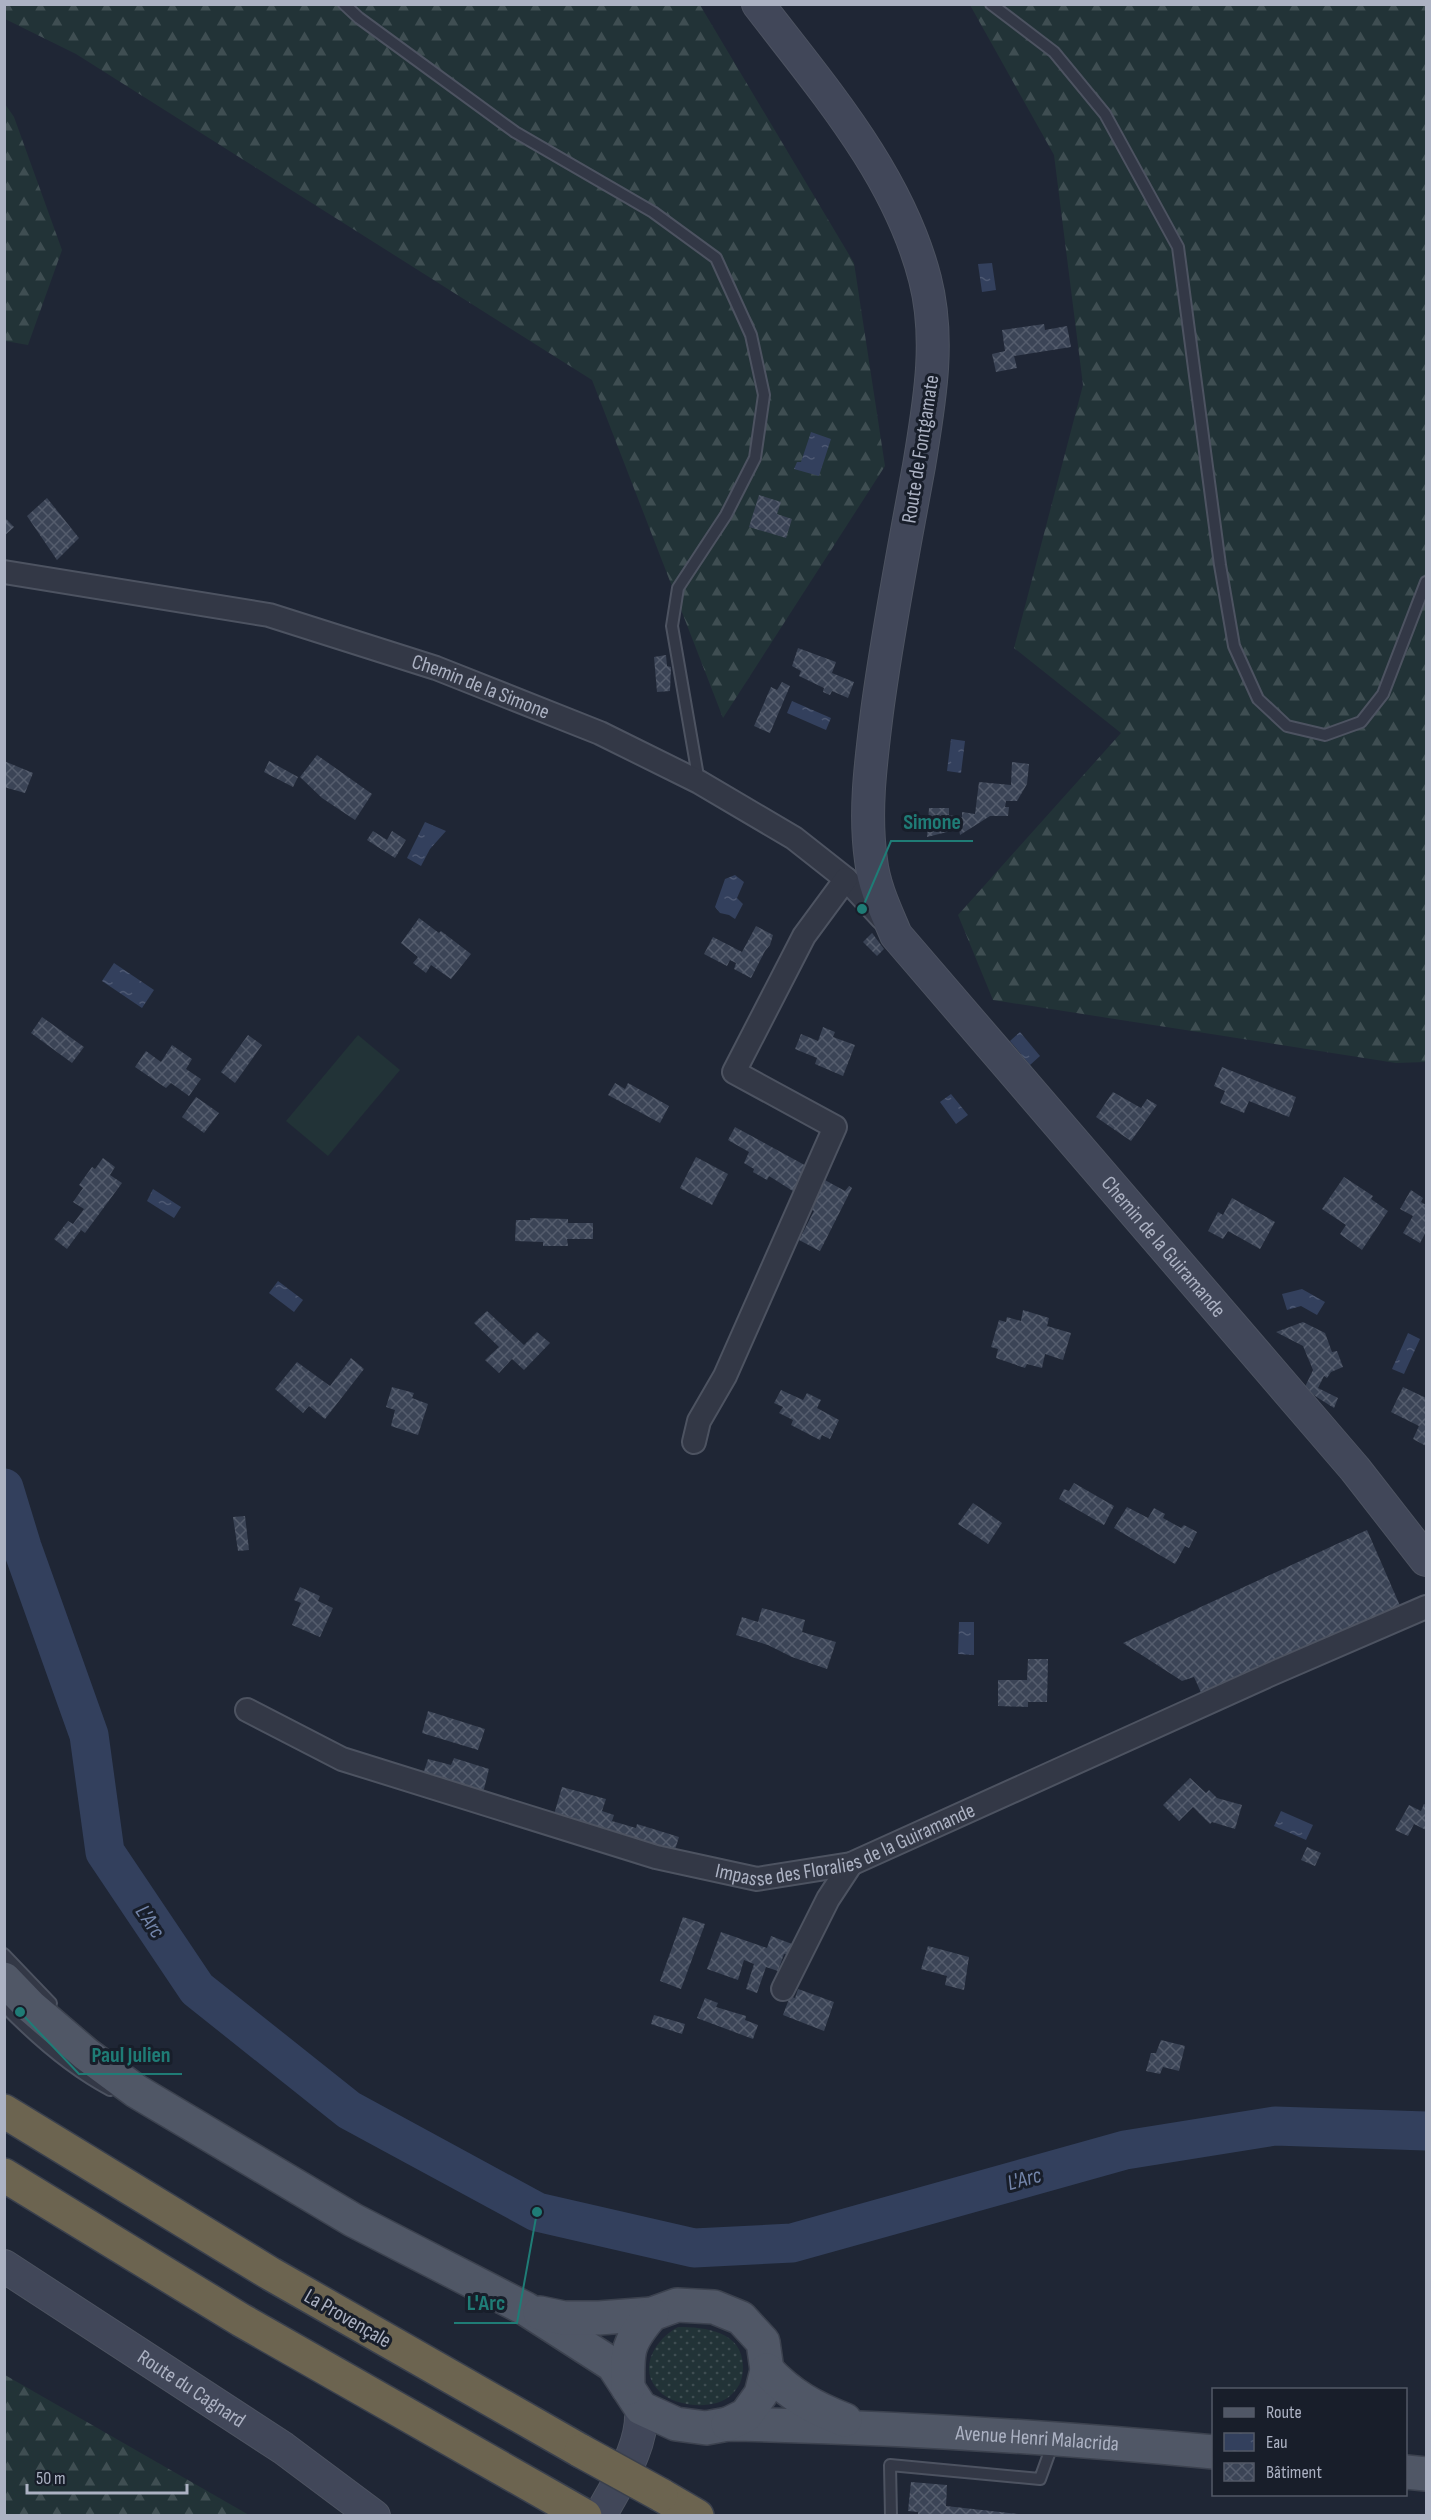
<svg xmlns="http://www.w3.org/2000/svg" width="1431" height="2520" viewBox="0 0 1431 2520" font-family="'Sofia Sans Condensed',sans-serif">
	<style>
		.grass { fill: url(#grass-dots) }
		.forest { fill: url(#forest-firs) }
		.pitch { fill: #223337 }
		.water { fill: url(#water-ripples) }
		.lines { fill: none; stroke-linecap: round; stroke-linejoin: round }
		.river { stroke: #33405d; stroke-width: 39 }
		.building { fill: url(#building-cross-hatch) }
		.lane-casing { stroke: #4d5361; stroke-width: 14 }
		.street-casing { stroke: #4d5361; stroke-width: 26 }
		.secondary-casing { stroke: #4d5361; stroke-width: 34 }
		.primary-casing { stroke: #3c424f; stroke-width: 36 }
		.highway-casing { stroke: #3a404d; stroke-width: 36 }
		.lane { stroke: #333846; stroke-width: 10 }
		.street { stroke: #333846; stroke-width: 22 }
		.secondary { stroke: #414759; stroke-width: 32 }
		.primary { stroke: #505766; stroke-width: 33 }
		.highway { stroke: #6c6450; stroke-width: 33 }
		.highway-bridge-casing { stroke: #3a404d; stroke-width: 36; stroke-linecap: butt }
		.highway-bridge { stroke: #6c6450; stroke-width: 33 }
		.labels { text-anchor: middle; stroke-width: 6; stroke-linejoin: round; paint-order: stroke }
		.street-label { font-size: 21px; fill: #acb2c3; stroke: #181e2a }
		.water-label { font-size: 22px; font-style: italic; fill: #7486ab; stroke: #181e2a }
		.leader { fill: none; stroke: #1f7c76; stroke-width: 2 }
		.callout-dot { fill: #1f7c76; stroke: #181e2a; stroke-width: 2 }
		.callout-label { font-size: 22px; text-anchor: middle; font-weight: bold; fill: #1f7c76; stroke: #181e2a; stroke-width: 6; stroke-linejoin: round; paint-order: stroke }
	</style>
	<defs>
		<pattern id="grass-dots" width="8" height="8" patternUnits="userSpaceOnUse" patternTransform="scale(1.5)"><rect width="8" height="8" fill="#223337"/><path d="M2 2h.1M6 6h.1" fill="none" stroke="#3f4e52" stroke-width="1.8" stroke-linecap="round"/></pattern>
		<pattern id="forest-firs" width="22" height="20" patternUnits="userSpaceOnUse" patternTransform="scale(1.5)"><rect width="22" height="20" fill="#223337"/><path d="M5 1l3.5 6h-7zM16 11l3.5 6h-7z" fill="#3f4e52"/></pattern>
		<pattern id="water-ripples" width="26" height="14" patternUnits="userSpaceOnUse" patternTransform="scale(1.5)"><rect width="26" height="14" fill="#33405d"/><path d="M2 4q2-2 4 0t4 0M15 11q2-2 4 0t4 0" fill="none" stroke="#4e5973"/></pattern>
		<pattern id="building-cross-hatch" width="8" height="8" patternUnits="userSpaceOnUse" patternTransform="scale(1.5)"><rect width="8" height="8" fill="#3b4456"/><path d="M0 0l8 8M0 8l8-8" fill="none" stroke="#555d6d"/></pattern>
	</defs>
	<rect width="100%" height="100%" fill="#1f2635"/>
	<path class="grass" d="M678,2327C705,2327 743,2331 743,2367C743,2378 740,2387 731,2395C715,2411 674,2407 659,2391C637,2369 655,2339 678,2327Z"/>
	<g class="forest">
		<polygon points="4,5 700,5 854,263 885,466 723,718 592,380 76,54 5,19"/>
		<polygon points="970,5 1426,5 1426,1062 1396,1063 993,1000 958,915 1121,733 1014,648 1083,385 1054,155"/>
		<polygon points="5,104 14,117 62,250 28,345 5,341"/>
		<polygon points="4,2375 5,2375 249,2515 5,2515"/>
	</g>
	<polygon class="pitch" points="358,1035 400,1070 328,1156 286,1121"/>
	<g class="water">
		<polygon points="992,263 996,290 982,292 978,264"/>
		<polygon points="811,432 831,439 819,476 794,469 797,462 801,462"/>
		<polygon points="792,701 831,718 826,730 787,713"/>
		<polygon points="951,739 965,741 961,773 947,771"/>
		<polygon points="425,822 446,831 430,849 421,866 407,858"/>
		<polygon points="735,875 744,882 737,898 743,904 735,919 729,915 720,913 715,907 725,879"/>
		<polygon points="114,963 154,990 142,1008 102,981"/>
		<polygon points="1020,1032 1040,1056 1030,1065 1010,1041"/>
		<polygon points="951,1094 968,1115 956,1124 940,1102"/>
		<polygon points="153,1189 181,1207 174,1218 147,1201"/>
		<polygon points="278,1281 303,1300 294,1312 269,1293"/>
		<polygon points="1302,1289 1325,1302 1317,1315 1301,1306 1287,1310 1282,1294"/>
		<polygon points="1408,1333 1420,1339 1404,1374 1392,1369"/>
		<polygon points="959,1622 974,1622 974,1655 958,1654"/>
		<polygon points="1281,1811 1313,1825 1306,1840 1274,1826"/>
	</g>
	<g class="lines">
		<polyline class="river" points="4,1488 22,1547 89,1735 105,1852 197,1989 349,2110 537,2212 694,2248 792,2243 1125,2150 1275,2126 1426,2131"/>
	</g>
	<g class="building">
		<polygon points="1044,324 1045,330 1067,326 1071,347 1014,356 1017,368 996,372 992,354 1005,351 1002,330"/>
		<polygon points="759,495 781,502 777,514 792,519 786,538 749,527"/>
		<polygon points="47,498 79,538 57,560 27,516"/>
		<polygon points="4,517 14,527 4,536"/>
		<polygon points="798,648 836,662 832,673 854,682 848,698 832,691 830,695 823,692 824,688 799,676 801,671 792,666"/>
		<polygon points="666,655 667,666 671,667 670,691 657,692 654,657"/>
		<polygon points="782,682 790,686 770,733 754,726 771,687 777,690"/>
		<polygon points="317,755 372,794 355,820 322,798 300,777"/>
		<polygon points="4,761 33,773 25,793 4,787"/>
		<polygon points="269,761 298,777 293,787 264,772"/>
		<polygon points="1012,762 1029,764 1027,784 1017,801 1006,801 1005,807 1009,807 1008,816 990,816 960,835 959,829 927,837 929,808 949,808 949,815 962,817 962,812 975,814 979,782 1011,785"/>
		<polygon points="373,831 387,840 392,831 406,840 395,858 367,840"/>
		<polygon points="419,918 439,933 441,931 471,954 451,979 431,965 426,973 413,963 418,957 401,943"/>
		<polygon points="756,926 773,935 770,945 765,951 751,978 734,969 736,963 730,960 727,966 704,954 713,937 742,952"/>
		<polygon points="872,933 884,949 877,956 863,942"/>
		<polygon points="42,1017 84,1047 72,1063 31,1033"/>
		<polygon points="823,1027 835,1032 833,1037 855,1045 843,1076 815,1064 817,1058 795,1049 801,1034 818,1041"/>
		<polygon points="248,1035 262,1045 235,1083 221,1072"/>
		<polygon points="172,1045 192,1059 186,1069 201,1079 189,1096 171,1083 166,1088 135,1067 146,1051 161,1062"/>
		<polygon points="1222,1067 1296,1097 1289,1117 1249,1101 1244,1113 1220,1103 1225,1091 1214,1086"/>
		<polygon points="615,1083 625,1089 628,1083 669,1106 660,1123 608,1095"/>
		<polygon points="1113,1092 1141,1108 1147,1099 1157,1105 1131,1141 1096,1117"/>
		<polygon points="196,1097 219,1113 204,1133 182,1117"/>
		<polygon points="735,1127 810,1168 796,1193 769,1176 767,1180 753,1172 754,1169 744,1163 749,1152 728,1140"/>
		<polygon points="696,1157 728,1174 712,1205 680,1188"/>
		<polygon points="103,1158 115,1167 110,1175 122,1183 85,1233 81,1230 67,1249 54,1239 68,1221 73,1224 84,1209 73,1202 83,1188 79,1185 92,1167 95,1169"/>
		<polygon points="1344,1177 1373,1196 1371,1199 1388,1211 1362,1250 1340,1234 1346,1225 1322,1209"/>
		<polygon points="823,1179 845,1191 849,1186 852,1188 820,1251 799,1240 814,1211 808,1208"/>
		<polygon points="1411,1190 1423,1198 1421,1202 1426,1205 1426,1232 1420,1243 1403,1233 1413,1216 1400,1209"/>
		<polygon points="1232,1198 1275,1222 1260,1249 1228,1231 1223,1239 1208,1231 1218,1212 1223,1215"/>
		<polygon points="530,1218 568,1219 568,1223 593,1223 593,1239 567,1239 568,1246 543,1246 543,1242 515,1241 516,1220 530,1220"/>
		<polygon points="1023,1310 1049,1318 1047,1326 1071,1333 1063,1360 1045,1354 1042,1368 1027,1364 1025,1368 996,1358 998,1349 991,1347 999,1320 1006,1322 1007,1317 1021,1321"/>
		<polygon points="487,1311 524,1345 537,1332 550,1343 524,1370 512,1359 499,1373 485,1360 499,1347 474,1323"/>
		<polygon points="1303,1322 1325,1333 1332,1352 1337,1351 1343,1367 1331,1372 1327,1378 1324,1376 1318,1388 1338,1398 1334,1408 1304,1389 1313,1370 1303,1346 1276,1332"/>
		<polygon points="351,1358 364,1369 325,1419 309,1406 303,1413 275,1389 297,1362 330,1386"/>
		<polygon points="392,1387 414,1393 412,1398 428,1404 418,1435 391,1426 395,1410 386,1407"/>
		<polygon points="1403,1387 1426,1398 1426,1446 1413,1439 1419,1426 1391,1412"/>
		<polygon points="781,1390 803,1400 807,1393 821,1400 817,1408 839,1420 830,1439 822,1435 820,1440 791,1425 793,1420 779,1413 783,1407 774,1403"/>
		<polygon points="1074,1483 1114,1506 1104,1525 1059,1499 1064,1489 1069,1491"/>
		<polygon points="973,1503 1002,1523 988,1544 958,1524"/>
		<polygon points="1127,1507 1148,1518 1154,1508 1165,1514 1163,1518 1181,1528 1184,1525 1197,1532 1189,1548 1185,1546 1175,1564 1114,1528"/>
		<polygon points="245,1516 249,1550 238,1551 233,1517"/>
		<polygon points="1367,1530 1401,1608 1203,1697 1194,1677 1182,1681 1123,1643"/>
		<polygon points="300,1587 320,1596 318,1601 333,1608 320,1637 292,1625 301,1603 294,1600"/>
		<polygon points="762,1608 805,1620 802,1632 836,1642 827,1669 792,1657 768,1645 736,1635 742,1617 758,1622"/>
		<polygon points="1028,1659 1048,1659 1047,1702 1028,1702 1028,1707 998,1706 998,1680 1027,1680"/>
		<polygon points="428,1711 485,1729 478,1750 422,1733"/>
		<polygon points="454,1758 489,1769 483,1793 422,1777 428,1759 451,1765"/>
		<polygon points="1190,1778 1206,1793 1209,1790 1217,1798 1242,1805 1235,1829 1212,1822 1210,1824 1193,1807 1179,1821 1163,1805"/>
		<polygon points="562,1787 606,1799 602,1811 614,1815 612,1821 636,1828 637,1824 679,1837 673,1856 553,1818"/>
		<polygon points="1424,1804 1426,1806 1426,1830 1414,1824 1408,1836 1395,1830 1409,1805 1421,1811"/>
		<polygon points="1307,1847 1321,1853 1315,1866 1301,1860"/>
		<polygon points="683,1917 705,1924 681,1989 660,1981"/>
		<polygon points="721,1932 767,1948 771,1936 792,1944 789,1955 784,1954 778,1971 766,1967 757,1993 746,1989 754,1964 744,1960 738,1980 707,1969"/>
		<polygon points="928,1946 969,1957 964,1990 945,1985 947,1976 921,1969"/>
		<polygon points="798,1989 834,2002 824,2031 783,2015 790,1996 795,1998"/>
		<polygon points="705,1998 718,2003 716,2007 746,2016 745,2020 758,2025 753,2039 697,2018"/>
		<polygon points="654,2015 685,2024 682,2034 651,2024"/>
		<polygon points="1161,2040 1185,2046 1179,2071 1163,2067 1160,2074 1146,2071 1151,2053 1156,2053"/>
		<polygon points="911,2482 947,2485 946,2506 1036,2516 918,2516 918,2512 908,2511"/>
	</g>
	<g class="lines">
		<g class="lane-casing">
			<g id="lane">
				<polyline points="344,4 359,18 515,132 653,212 716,258 751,335 764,395 755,458 726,515 678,588 672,626 699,782"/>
				<polyline points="991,4 1054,52 1105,114 1178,247 1220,565 1234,646 1258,699 1287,726 1325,735 1361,722 1383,694 1426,582"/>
				<polyline points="4,1954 51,2003"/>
				<path d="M4,2006C36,2039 70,2069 110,2090"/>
				<polyline points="891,2516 890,2465 1040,2479 1053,2443"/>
			</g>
		</g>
		<g class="street-casing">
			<g id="street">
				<path id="s1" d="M4,572L269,615L436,668L600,733L699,782L794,838L846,879L882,918"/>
				<polyline points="694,1442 699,1421 725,1376 835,1127 734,1072 804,936 846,879"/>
				<path id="s2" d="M247,1710L342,1759L656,1857L757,1879L851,1864L1269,1675L1426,1607"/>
				<polyline points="783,1989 828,1899 851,1864"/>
			</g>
		</g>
		<g class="secondary-casing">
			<g id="secondary">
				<path id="s3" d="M758,4C823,89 898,174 925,279C941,341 929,404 919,466C904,548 888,629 877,712C871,761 864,811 871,860C874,887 886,911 896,935L1355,1469L1426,1560"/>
				<path id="s4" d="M4,2266L283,2448L374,2516"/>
				<path d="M600,2516C618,2482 644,2447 641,2408"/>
			</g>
		</g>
		<g class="primary-casing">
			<g id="primary">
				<path id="s5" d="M4,1979L30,2006L86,2054L136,2091L353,2220L526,2309L613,2365L641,2408L676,2424L706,2428L728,2424C890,2427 1052,2437 1214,2452"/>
				<polyline points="540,2313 564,2318 599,2318 652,2314 677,2305 714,2307 741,2318 763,2342 767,2370 761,2394 746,2415 728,2424"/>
				<path d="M767,2370C790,2395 814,2408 845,2420"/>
				<path d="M628,2388C627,2350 627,2343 652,2314"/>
				<polyline points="1406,2472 1426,2474"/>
			</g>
		</g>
		<g class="highway-casing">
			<g id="highway">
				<polyline points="4,2111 271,2274 581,2451"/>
				<polyline points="4,2175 241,2320 585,2516"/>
				<polyline points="661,2495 697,2516"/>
			</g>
		</g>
		<use href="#lane" class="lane"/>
		<use href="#street" class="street"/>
		<use href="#secondary" class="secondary"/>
		<use href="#primary" class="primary"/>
		<use href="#highway" class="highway"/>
		<g class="highway-bridge-casing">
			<polyline id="highway-bridge" points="581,2451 661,2495"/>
		</g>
		<use href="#highway-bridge" class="highway-bridge"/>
	</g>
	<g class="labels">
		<g class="street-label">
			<text transform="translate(920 449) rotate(-81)" y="7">Route de Fontgamate</text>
			<text dy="7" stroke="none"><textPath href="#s1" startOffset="492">Chemin de la Simone</textPath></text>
			<text dy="7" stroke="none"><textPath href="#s3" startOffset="1401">Chemin de la Guiramande</textPath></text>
			<text dy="7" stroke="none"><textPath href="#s2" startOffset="633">Impasse des Floralies de la Guiramande</textPath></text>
			<text transform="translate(348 2318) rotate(30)" y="7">La Provençale</text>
			<text dy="7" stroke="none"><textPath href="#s4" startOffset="224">Route du Cagnard</textPath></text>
			<text dy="7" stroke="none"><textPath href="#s5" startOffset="1176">Avenue Henri Malacrida</textPath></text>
		</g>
		<g class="water-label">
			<text transform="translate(151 1921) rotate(56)" y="8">L'Arc</text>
			<text transform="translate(1024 2178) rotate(-15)" y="8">L'Arc</text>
		</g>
	</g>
	<path class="leader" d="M862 909L891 841H973M20 2012L79 2074H182M537 2212L517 2323H454"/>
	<g class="callout-dot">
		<circle cx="862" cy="909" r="6"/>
		<circle cx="20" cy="2012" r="6"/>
		<circle cx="537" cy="2212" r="6"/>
	</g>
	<g class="callout-label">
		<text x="932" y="829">Simone</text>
		<text x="131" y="2062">Paul Julien</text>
		<text x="486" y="2310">L'Arc</text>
	</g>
	<rect width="1431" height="2520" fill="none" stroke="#acb2c3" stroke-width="12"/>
	<rect x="1212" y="2388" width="195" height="108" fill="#181e2a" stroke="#535967" stroke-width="1.5"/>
	<rect x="1224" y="2408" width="30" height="9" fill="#505766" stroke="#535967" stroke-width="1.5"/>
	<text x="1266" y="2418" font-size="18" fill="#acb2c3">Route</text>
	<rect x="1224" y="2433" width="30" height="18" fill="url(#water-ripples)" stroke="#535967" stroke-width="1.5"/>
	<text x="1266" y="2448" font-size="18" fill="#acb2c3">Eau</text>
	<rect x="1224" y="2463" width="30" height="18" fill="url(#building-cross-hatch)" stroke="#535967" stroke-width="1.5"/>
	<text x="1266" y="2478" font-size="18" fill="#acb2c3">Bâtiment</text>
	<path d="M27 2484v9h160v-9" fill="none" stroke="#acb2c3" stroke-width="3"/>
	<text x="36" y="2484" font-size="18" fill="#acb2c3" stroke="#181e2a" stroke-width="4.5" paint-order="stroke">50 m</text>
</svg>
